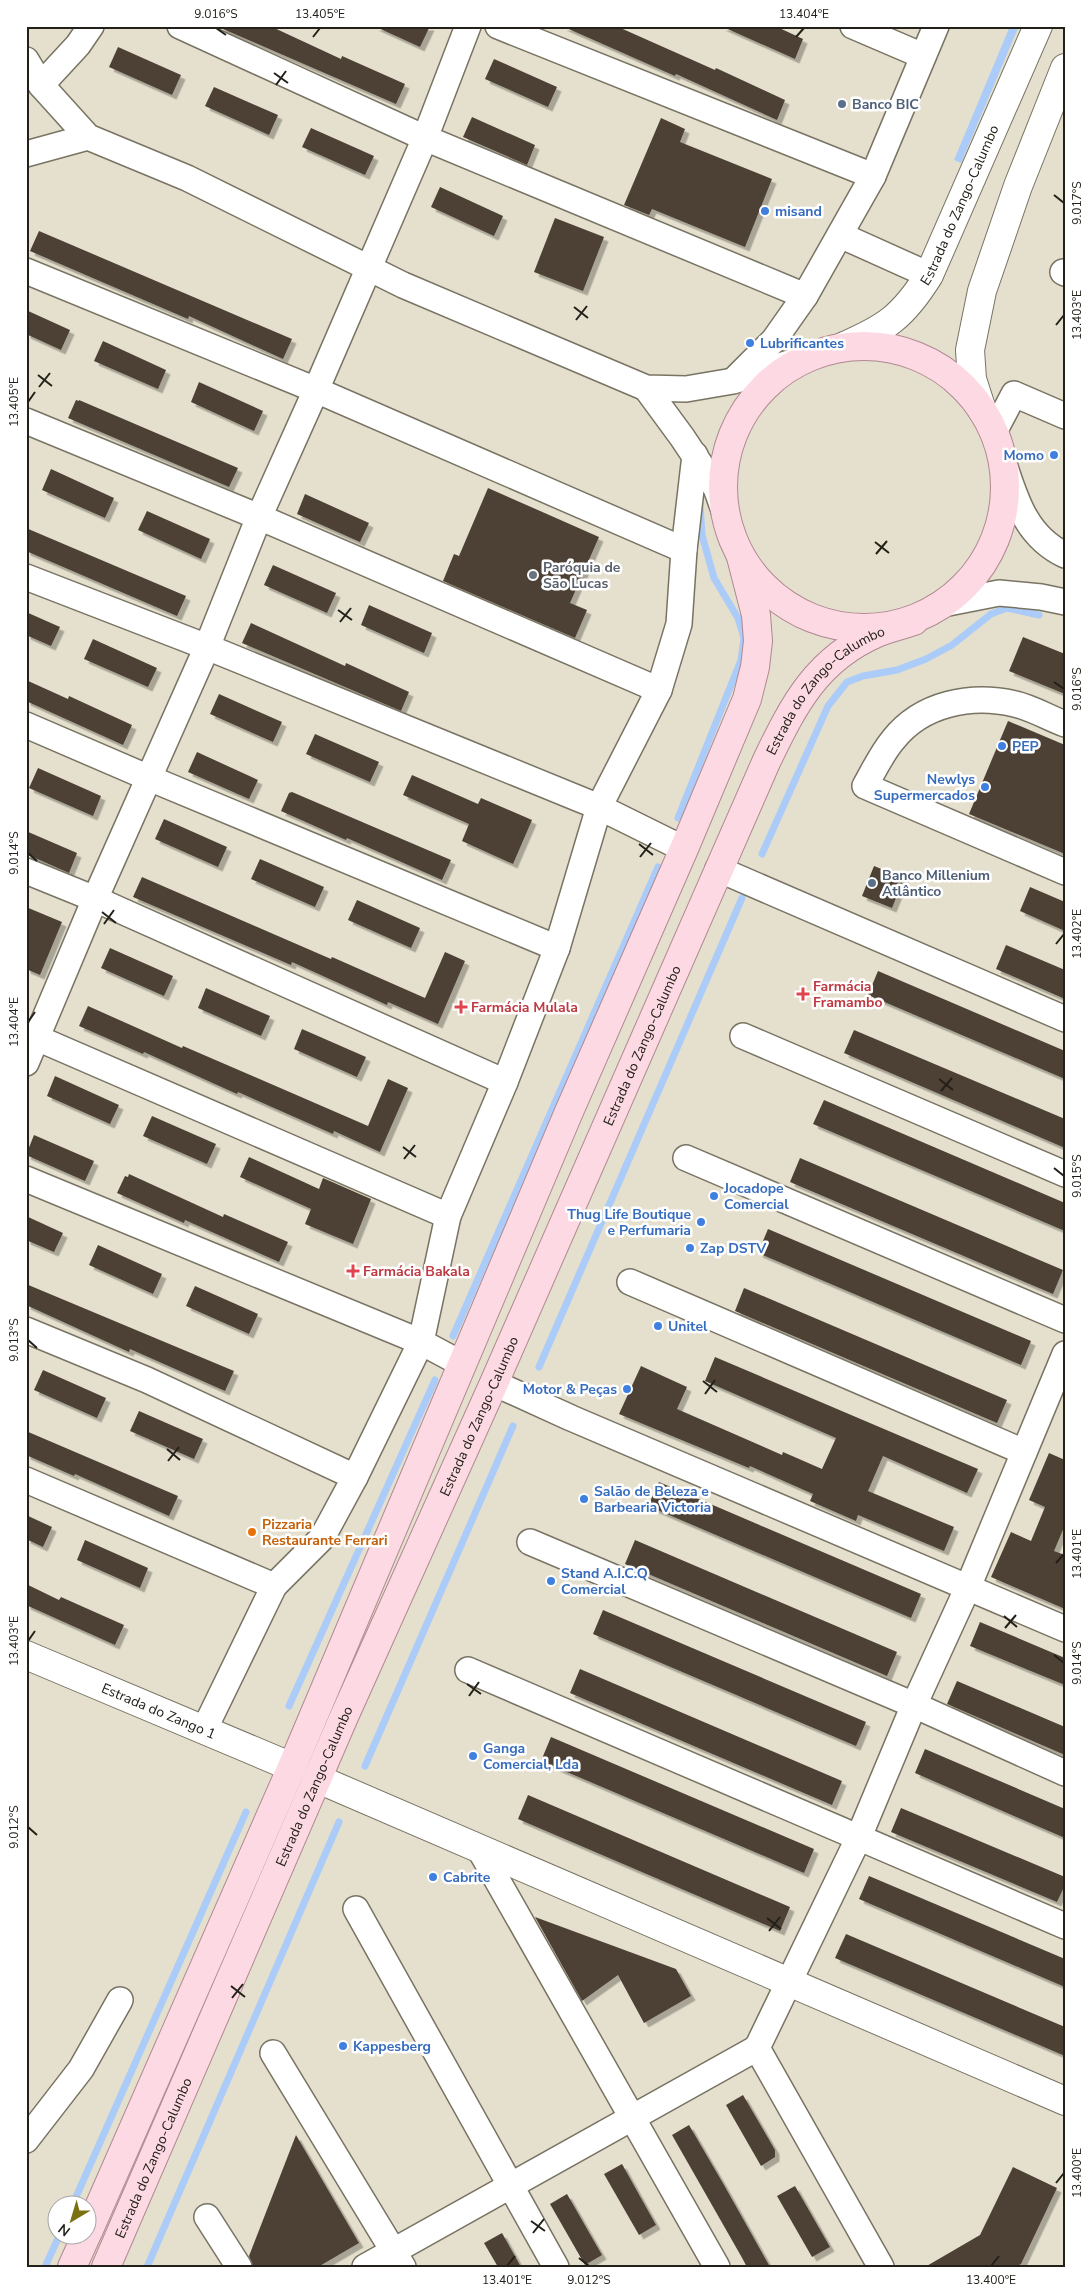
<svg xmlns="http://www.w3.org/2000/svg" width="1091" height="2293" viewBox="0 0 1091 2293" font-family="'Nunito Sans',sans-serif">
	<style>
		.water { fill: #abcbf9 }
		.lines { fill: none; stroke-linecap: round; stroke-linejoin: round }
		.stream { stroke: #abcbf9; stroke-width: 7 }
		.building { fill: #4d4035; filter: url(#shadow) }
		.street-casing { stroke: #787362; stroke-width: 28 }
		.secondary-casing { stroke: #787362; stroke-width: 30 }
		.primary-casing { stroke: #af8890; stroke-width: 30 }
		.street { stroke: #fff; stroke-width: 25 }
		.secondary { stroke: #fff; stroke-width: 28 }
		.primary { stroke: #fdd9e3; stroke-width: 28 }
		.ticks { fill: none; stroke: #222019; stroke-width: 2 }
		.service-dot { fill: #5c6f8a; stroke: #fff; stroke-width: 2 }
		.shop-dot { fill: #3f7fe0; stroke: #fff; stroke-width: 2 }
		.worship-dot { fill: #6b7280; stroke: #fff; stroke-width: 2 }
		.health-dot { fill: #e0444e; stroke: #fff; stroke-width: 2 }
		.food-dot { fill: #e8710a; stroke: #fff; stroke-width: 2 }
		.labels { text-anchor: middle; stroke-width: 5; stroke-linejoin: round; paint-order: stroke }
		.service-label { font-size: 14px; font-weight: bold; fill: #4e5e75; stroke: #fff; text-anchor: start }
		.street-label { font-size: 14px; fill: #222019; stroke: #fff }
		.shop-label { font-size: 14px; font-weight: bold; fill: #366cbe; stroke: #fff; text-anchor: start }
		.worship-label { font-size: 14px; font-weight: bold; fill: #5b616d; stroke: #fff; text-anchor: start }
		.health-label { font-size: 14px; font-weight: bold; fill: #be3a42; stroke: #fff; text-anchor: start }
		.food-label { font-size: 14px; font-weight: bold; fill: #c56008; stroke: #fff; text-anchor: start }
		.neatline { fill: none; stroke: #222019; stroke-width: 2 }
		.ticks-label { font-size: 12px; text-anchor: middle; fill: #222019 }
	</style>
	<defs>
		<filter id="shadow"><feDropShadow dx="4.5" dy="4.5" stdDeviation="0" flood-color="#0004"/></filter>
	</defs>
	<rect width="100%" height="100%" fill="#e5e0cd"/>
	<polygon class="water" points="1010,26 1019,26 961,163 954,160"/>
	<g class="lines">
		<g class="stream">
			<polyline points="678,818 741,660 744,638 738,618 714,578 702,535 700,505"/>
			<polyline points="762,854 828,706 847,682 863,676 897,670 926,659 952,645 991,614 1007,608 1039,615"/>
			<polyline points="453,1336 658,867"/>
			<polyline points="539,1367 742,898"/>
			<polyline points="289,1706 435,1380"/>
			<polyline points="365,1766 513,1426"/>
			<polyline points="72,2206 246,1812"/>
			<polyline points="45,2267 59,2236"/>
			<polyline points="147,2267 339,1822"/>
		</g>
	</g>
	<g class="building">
		<polygon points="216,26 270,26 341,59 342,56 405,84 396,104"/>
		<polygon points="374,26 430,26 420,47"/>
		<polygon points="562,26 616,26 715,70 716,68 785,100 777,120 676,74 675,76"/>
		<polygon points="721,26 775,26 803,39 795,59"/>
		<polygon points="118,47 181,75 172,95 109,67"/>
		<polygon points="494,59 557,87 548,107 485,79"/>
		<polygon points="214,87 278,115 269,135 205,106"/>
		<polygon points="472,117 535,145 527,165 463,137"/>
		<polygon points="661,118 685,129 680,142 772,179 745,247 652,209 649,215 624,205"/>
		<polygon points="311,128 374,156 365,175 302,147"/>
		<polygon points="440,187 503,216 494,236 431,207"/>
		<polygon points="555,218 604,237 583,291 534,272"/>
		<polygon points="39,231 292,339 283,359 189,316 188,319 30,251"/>
		<polygon points="26,310 70,330 61,350 26,334"/>
		<polygon points="103,341 166,370 158,389 94,361"/>
		<polygon points="199,382 263,411 254,431 191,402"/>
		<polygon points="76,400 79,401 79,400 238,468 229,487 68,418"/>
		<polygon points="51,469 114,498 105,518 42,490"/>
		<polygon points="488,488 599,537 570,603 587,610 575,638 443,581 454,554 459,556"/>
		<polygon points="305,494 369,523 360,542 297,514"/>
		<polygon points="147,511 210,539 201,559 138,530"/>
		<polygon points="26,528 186,596 177,616 26,551"/>
		<polygon points="273,565 336,593 327,613 264,585"/>
		<polygon points="369,605 432,633 424,653 361,625"/>
		<polygon points="26,612 60,627 51,646 26,635"/>
		<polygon points="251,623 345,666 346,663 409,692 401,711 242,643"/>
		<polygon points="1023,637 1065,654 1065,694 1009,671"/>
		<polygon points="93,639 157,668 148,687 84,659"/>
		<polygon points="26,680 68,699 69,696 132,725 123,745 26,701"/>
		<polygon points="219,694 282,722 273,742 210,714"/>
		<polygon points="1008,721 1065,745 1065,854 969,814"/>
		<polygon points="315,734 379,762 370,782 306,754"/>
		<polygon points="197,752 258,780 249,799 188,772"/>
		<polygon points="38,768 101,796 93,816 29,788"/>
		<polygon points="412,775 478,804 481,798 532,820 513,864 462,841 469,824 403,795"/>
		<polygon points="292,792 451,860 442,880 347,838 346,840 281,811 289,793"/>
		<polygon points="164,819 227,847 218,867 155,839"/>
		<polygon points="26,831 77,853 69,873 26,854"/>
		<polygon points="260,859 324,887 315,907 251,879"/>
		<polygon points="874,866 904,878 892,908 862,896"/>
		<polygon points="142,877 331,959 332,957 425,998 445,952 465,961 438,1024 388,1002 387,1005 292,962 291,965 133,897"/>
		<polygon points="1030,887 1065,902 1065,931 1020,911"/>
		<polygon points="357,900 420,928 411,948 348,920"/>
		<polygon points="26,907 62,922 40,975 26,969"/>
		<polygon points="1006,945 1065,970 1065,999 996,969"/>
		<polygon points="110,948 173,976 164,996 101,968"/>
		<polygon points="878,971 1065,1051 1065,1079 868,995"/>
		<polygon points="206,988 270,1016 261,1036 198,1008"/>
		<polygon points="88,1006 182,1048 183,1046 368,1126 388,1079 408,1088 380,1152 334,1131 333,1134 238,1092 237,1094 144,1052 143,1054 79,1026"/>
		<polygon points="302,1029 366,1057 357,1077 294,1049"/>
		<polygon points="854,1030 1065,1119 1065,1148 844,1053"/>
		<polygon points="55,1076 119,1105 110,1124 47,1096"/>
		<polygon points="824,1100 1065,1203 1065,1231 813,1124"/>
		<polygon points="152,1116 216,1144 207,1164 143,1136"/>
		<polygon points="34,1135 94,1161 85,1181 26,1155"/>
		<polygon points="249,1157 319,1189 323,1178 371,1199 353,1244 305,1224 311,1209 240,1177"/>
		<polygon points="800,1158 1063,1270 1053,1294 790,1182"/>
		<polygon points="129,1174 223,1217 224,1214 288,1242 279,1262 185,1220 184,1223 117,1193 125,1176 128,1177"/>
		<polygon points="26,1216 63,1233 54,1252 26,1240"/>
		<polygon points="768,1229 1031,1341 1021,1365 758,1253"/>
		<polygon points="98,1245 162,1274 153,1294 89,1265"/>
		<polygon points="26,1284 234,1371 225,1391 130,1349 129,1352 26,1305"/>
		<polygon points="195,1286 258,1314 249,1334 186,1306"/>
		<polygon points="744,1288 1007,1400 997,1423 735,1311"/>
		<polygon points="715,1357 978,1469 967,1493 883,1456 868,1491 954,1527 944,1551 858,1515 856,1521 810,1501 813,1494 750,1466 749,1468 619,1414 641,1366 687,1387 677,1409 782,1455 783,1452 822,1469 836,1438 705,1381"/>
		<polygon points="43,1370 106,1398 97,1418 34,1390"/>
		<polygon points="139,1411 203,1439 194,1459 130,1431"/>
		<polygon points="26,1431 178,1496 169,1516 75,1474 74,1476 26,1455"/>
		<polygon points="1049,1453 1065,1460 1065,1525 1054,1551 1065,1555 1065,1609 991,1577 1011,1532 1031,1541 1045,1507 1029,1500"/>
		<polygon points="659,1482 921,1594 911,1618 648,1506"/>
		<polygon points="26,1515 52,1527 43,1547 26,1539"/>
		<polygon points="85,1540 148,1568 140,1588 77,1560"/>
		<polygon points="635,1540 897,1652 887,1676 625,1564"/>
		<polygon points="26,1584 59,1600 61,1597 124,1625 115,1645 26,1605"/>
		<polygon points="603,1610 866,1722 856,1746 593,1634"/>
		<polygon points="980,1622 1065,1658 1065,1685 970,1646"/>
		<polygon points="580,1669 842,1781 832,1805 570,1693"/>
		<polygon points="957,1681 1065,1727 1065,1755 947,1704"/>
		<polygon points="551,1737 814,1849 804,1873 541,1761"/>
		<polygon points="925,1749 1065,1809 1065,1838 915,1773"/>
		<polygon points="528,1795 790,1907 780,1931 518,1819"/>
		<polygon points="901,1808 1065,1877 1065,1885 1057,1902 891,1832"/>
		<polygon points="869,1876 1065,1959 1065,1987 859,1899"/>
		<polygon points="535,1917 676,1969 691,1996 644,2023 618,1975 582,2001"/>
		<polygon points="846,1934 1065,2027 1065,2056 835,1958"/>
		<polygon points="743,2095 775,2150 775,2157 761,2166 726,2105"/>
		<polygon points="689,2125 724,2185 770,2267 747,2267 741,2256 672,2135"/>
		<polygon points="296,2135 359,2243 318,2267 253,2267 249,2256"/>
		<polygon points="622,2164 656,2225 639,2235 604,2174"/>
		<polygon points="1013,2167 1057,2188 1021,2264 1015,2267 925,2267 980,2235"/>
		<polygon points="795,2186 830,2247 812,2257 777,2196"/>
		<polygon points="567,2194 602,2255 585,2265 550,2204"/>
		<polygon points="502,2233 521,2267 498,2267 484,2243"/>
	</g>
	<g class="lines">
		<g class="street-casing">
			<g id="street">
				<polyline points="180,26 425,138 805,296"/>
				<polyline points="498,26 873,176"/>
				<polyline points="853,26 923,56"/>
				<polyline points="26,60 41,85 88,137 187,178 403,285 646,388 686,389 733,381 805,358"/>
				<polyline points="41,85 78,45 91,26"/>
				<polyline points="26,154 88,137"/>
				<polyline points="840,235 929,275"/>
				<polyline points="26,271 316,390 684,550"/>
				<polyline points="1063,272 1065,273"/>
				<polyline points="736,378 774,340 805,296 873,176 936,26"/>
				<polyline points="646,388 682,437 716,488 725,513"/>
				<polyline points="26,421 259,517 659,690"/>
				<polyline points="994,432 1014,394 1065,416"/>
				<path d="M1004,464C1016,501 1027,537 1065,555"/>
				<polyline points="26,577 207,647 599,807 684,849"/>
				<polyline points="948,603 999,593 1041,597 1065,602"/>
				<path d="M1065,724C1049,718 1032,708 1015,704C971,694 922,703 893,740C882,753 874,770 865,786L1065,872"/>
				<polyline points="26,725 149,778 557,948"/>
				<polyline points="718,869 1065,1019"/>
				<polyline points="26,871 95,899 505,1082"/>
				<polyline points="743,1036 1065,1174"/>
				<polyline points="37,1038 448,1216"/>
				<polyline points="26,1063 95,899 207,647 259,517 316,390 425,138 468,26"/>
				<polyline points="686,1158 1065,1320"/>
				<polyline points="26,1179 421,1342 462,1364"/>
				<polyline points="630,1282 1024,1452"/>
				<polyline points="26,1330 147,1380 355,1477"/>
				<polyline points="494,1383 571,1418 1065,1629"/>
				<polyline points="26,1480 274,1586"/>
				<polyline points="530,1542 914,1705 1065,1773"/>
				<polyline points="468,1670 1065,1926"/>
				<polyline points="204,1730 274,1586 322,1538 355,1477 421,1342 448,1216 505,1082 557,948 599,807 659,690 679,624 684,550 695,455"/>
				<polyline points="479,1848 717,2267"/>
				<polyline points="356,1909 556,2267"/>
				<polyline points="273,2053 403,2267"/>
				<polyline points="26,2140 81,2069 120,2000"/>
				<polyline points="207,2217 239,2267"/>
				<polyline points="365,2267 757,2048"/>
				<polyline points="881,2267 757,2048 858,1839 914,1705 968,1587 1065,1354"/>
			</g>
		</g>
		<g class="secondary-casing">
			<g id="secondary">
				<path id="s1" d="M842,347C886,328 903,317 929,275L1038,26"/>
				<polyline points="982,410 972,379 970,350 982,291 1018,186 1065,68"/>
				<path id="s2" d="M26,1655L292,1767"/>
				<polyline points="318,1779 1065,2101"/>
			</g>
		</g>
		<g class="primary-casing">
			<g id="primary">
				<circle cx="864" cy="487" r="141"/>
				<polyline points="88,2232 292,1767 568,1114 684,849 747,699 755,667 758,641 756,615 741,557"/>
				<polyline points="72,2267 86,2236"/>
				<path id="s3" d="M106,2267L343,1719L494,1383L767,760C794,704 817,659 877,633C889,628 902,625 914,621"/>
			</g>
		</g>
		<use href="#street" class="street"/>
		<use href="#secondary" class="secondary"/>
		<use href="#primary" class="primary"/>
	</g>
	<path class="ticks" d="M216,28L226,35M313,37L320,28M796,37L804,28M274,73L288,83M276,85L286,71M1054,195L1064,203M574,307L588,318M576,320L587,306M1056,325L1064,315M38,375L52,386M39,387L50,373M28,402L35,392M875,542L889,553M876,554L887,541M338,610L352,620M340,622L351,608M1054,682L1064,689M639,844L653,855M28,853L37,861M640,857L651,843M102,912L116,923M104,924L114,910M1056,944L1064,934M28,1022L35,1012M939,1079L953,1090M941,1091L952,1078M403,1147L416,1157M404,1159L415,1145M1054,1168L1064,1176M28,1340L37,1348M703,1381L717,1392M705,1394L715,1380M167,1449L180,1460M168,1461L179,1447M1056,1563L1064,1554M1004,1616L1017,1627M1005,1628L1016,1615M28,1641L35,1631M1054,1655L1064,1663M467,1684L481,1694M469,1696L479,1682M28,1827L37,1835M767,1918L781,1929M769,1931L780,1917M231,1986L245,1997M232,1998L243,1984M1056,2183L1064,2173M531,2221L545,2231M533,2233L544,2219M579,2258L589,2266M507,2266L515,2256M991,2266L999,2256"/>
	<g class="service-dot">
		<circle cx="842" cy="104" r="5"/>
		<circle cx="872" cy="883" r="5"/>
	</g>
	<g class="shop-dot">
		<circle cx="765" cy="211" r="5"/>
		<circle cx="750" cy="343" r="5"/>
		<circle cx="1054" cy="455" r="5"/>
		<circle cx="1002" cy="746" r="5"/>
		<circle cx="985" cy="787" r="5"/>
		<circle cx="714" cy="1196" r="5"/>
		<circle cx="701" cy="1222" r="5"/>
		<circle cx="690" cy="1248" r="5"/>
		<circle cx="658" cy="1326" r="5"/>
		<circle cx="627" cy="1389" r="5"/>
		<circle cx="584" cy="1499" r="5"/>
		<circle cx="551" cy="1581" r="5"/>
		<circle cx="473" cy="1756" r="5"/>
		<circle cx="433" cy="1877" r="5"/>
		<circle cx="343" cy="2046" r="5"/>
	</g>
	<circle class="worship-dot" cx="533" cy="575" r="5"/>
	<g class="health-dot">
		<path d="M800.5 986.5h5v5h5v5h-5v5h-5v-5h-5v-5h5z"/>
		<path d="M458.5 999.5h5v5h5v5h-5v5h-5v-5h-5v-5h5z"/>
		<path d="M350.5 1263.5h5v5h5v5h-5v5h-5v-5h-5v-5h5z"/>
	</g>
	<circle class="food-dot" cx="252" cy="1532" r="5"/>
	<g class="labels">
		<g class="service-label">
			<text x="852" y="109">Banco BIC</text>
			<text x="882" y="880">Banco Millenium<tspan x="882" dy="16">Atlântico</tspan></text>
		</g>
		<g class="street-label">
			<text dy="5" stroke="none"><textPath href="#s1" startOffset="192">Estrada do Zango-Calumbo</textPath></text>
			<text dy="5" stroke="none"><textPath href="#s3" startOffset="1739">Estrada do Zango-Calumbo</textPath></text>
			<text dy="5" stroke="none"><textPath href="#s3" startOffset="1334">Estrada do Zango-Calumbo</textPath></text>
			<text dy="5" stroke="none"><textPath href="#s3" startOffset="929">Estrada do Zango-Calumbo</textPath></text>
			<text dy="5" stroke="none"><textPath href="#s2" startOffset="144">Estrada do Zango 1</textPath></text>
			<text dy="5" stroke="none"><textPath href="#s3" startOffset="524">Estrada do Zango-Calumbo</textPath></text>
			<text dy="5" stroke="none"><textPath href="#s3" startOffset="119">Estrada do Zango-Calumbo</textPath></text>
		</g>
		<g class="shop-label">
			<text x="775" y="216">misand</text>
			<text x="760" y="348">Lubrificantes</text>
			<text x="1044" y="460" text-anchor="end">Momo</text>
			<text x="1012" y="751">PEP</text>
			<text x="975" y="784" text-anchor="end">Newlys<tspan x="975" dy="16">Supermercados</tspan></text>
			<text x="724" y="1193">Jocadope<tspan x="724" dy="16">Comercial</tspan></text>
			<text x="691" y="1219" text-anchor="end">Thug Life Boutique<tspan x="691" dy="16">e Perfumaria</tspan></text>
			<text x="700" y="1253">Zap DSTV</text>
			<text x="668" y="1331">Unitel</text>
			<text x="617" y="1394" text-anchor="end">Motor &amp; Peças</text>
			<text x="594" y="1496">Salão de Beleza e<tspan x="594" dy="16">Barbearia Victoria</tspan></text>
			<text x="561" y="1578">Stand A.I.C.Q<tspan x="561" dy="16">Comercial</tspan></text>
			<text x="483" y="1753">Ganga<tspan x="483" dy="16">Comercial, Lda</tspan></text>
			<text x="443" y="1882">Cabrite</text>
			<text x="353" y="2051">Kappesberg</text>
		</g>
		<g class="worship-label">
			<text x="543" y="572">Paróquia de<tspan x="543" dy="16">São Lucas</tspan></text>
		</g>
		<g class="health-label">
			<text x="813" y="991">Farmácia<tspan x="813" dy="16">Framambo</tspan></text>
			<text x="471" y="1012">Farmácia Mulala</text>
			<text x="363" y="1276">Farmácia Bakala</text>
		</g>
		<g class="food-label">
			<text x="262" y="1529">Pizzaria<tspan x="262" dy="16">Restaurante Ferrari</tspan></text>
		</g>
	</g>
	<rect width="1091" height="2293" fill="none" stroke="#ffffff" stroke-width="55"/>
	<g transform="translate(72 2220) rotate(218)"><circle r="24" fill="#ffffff" stroke="#a7a6a3"/>
	<path d="M0-4L9 19L0 12L-9 19Z" fill="#7c7112"/>
	<text y="-8" font-size="14" font-weight="bold" text-anchor="middle" fill="#222019">N</text>
	</g>
	<rect x="28" y="28" width="1036" height="2238" class="neatline"/>
	<g class="ticks-label">
		<text x="216" y="18">9.016°S</text>
		<text x="320" y="18">13.405°E</text>
		<text x="804" y="18">13.404°E</text>
		<text transform="translate(1077 203) rotate(-90)" y="4">9.017°S</text>
		<text transform="translate(1077 315) rotate(-90)" y="4">13.403°E</text>
		<text transform="translate(14 402) rotate(-90)" y="4">13.405°E</text>
		<text transform="translate(1077 689) rotate(-90)" y="4">9.016°S</text>
		<text transform="translate(14 853) rotate(-90)" y="4">9.014°S</text>
		<text transform="translate(1077 934) rotate(-90)" y="4">13.402°E</text>
		<text transform="translate(14 1022) rotate(-90)" y="4">13.404°E</text>
		<text transform="translate(1077 1176) rotate(-90)" y="4">9.015°S</text>
		<text transform="translate(14 1340) rotate(-90)" y="4">9.013°S</text>
		<text transform="translate(1077 1554) rotate(-90)" y="4">13.401°E</text>
		<text transform="translate(14 1641) rotate(-90)" y="4">13.403°E</text>
		<text transform="translate(1077 1663) rotate(-90)" y="4">9.014°S</text>
		<text transform="translate(14 1827) rotate(-90)" y="4">9.012°S</text>
		<text transform="translate(1077 2173) rotate(-90)" y="4">13.400°E</text>
		<text x="507" y="2284">13.401°E</text>
		<text x="589" y="2284">9.012°S</text>
		<text x="991" y="2284">13.400°E</text>
	</g>
</svg>
